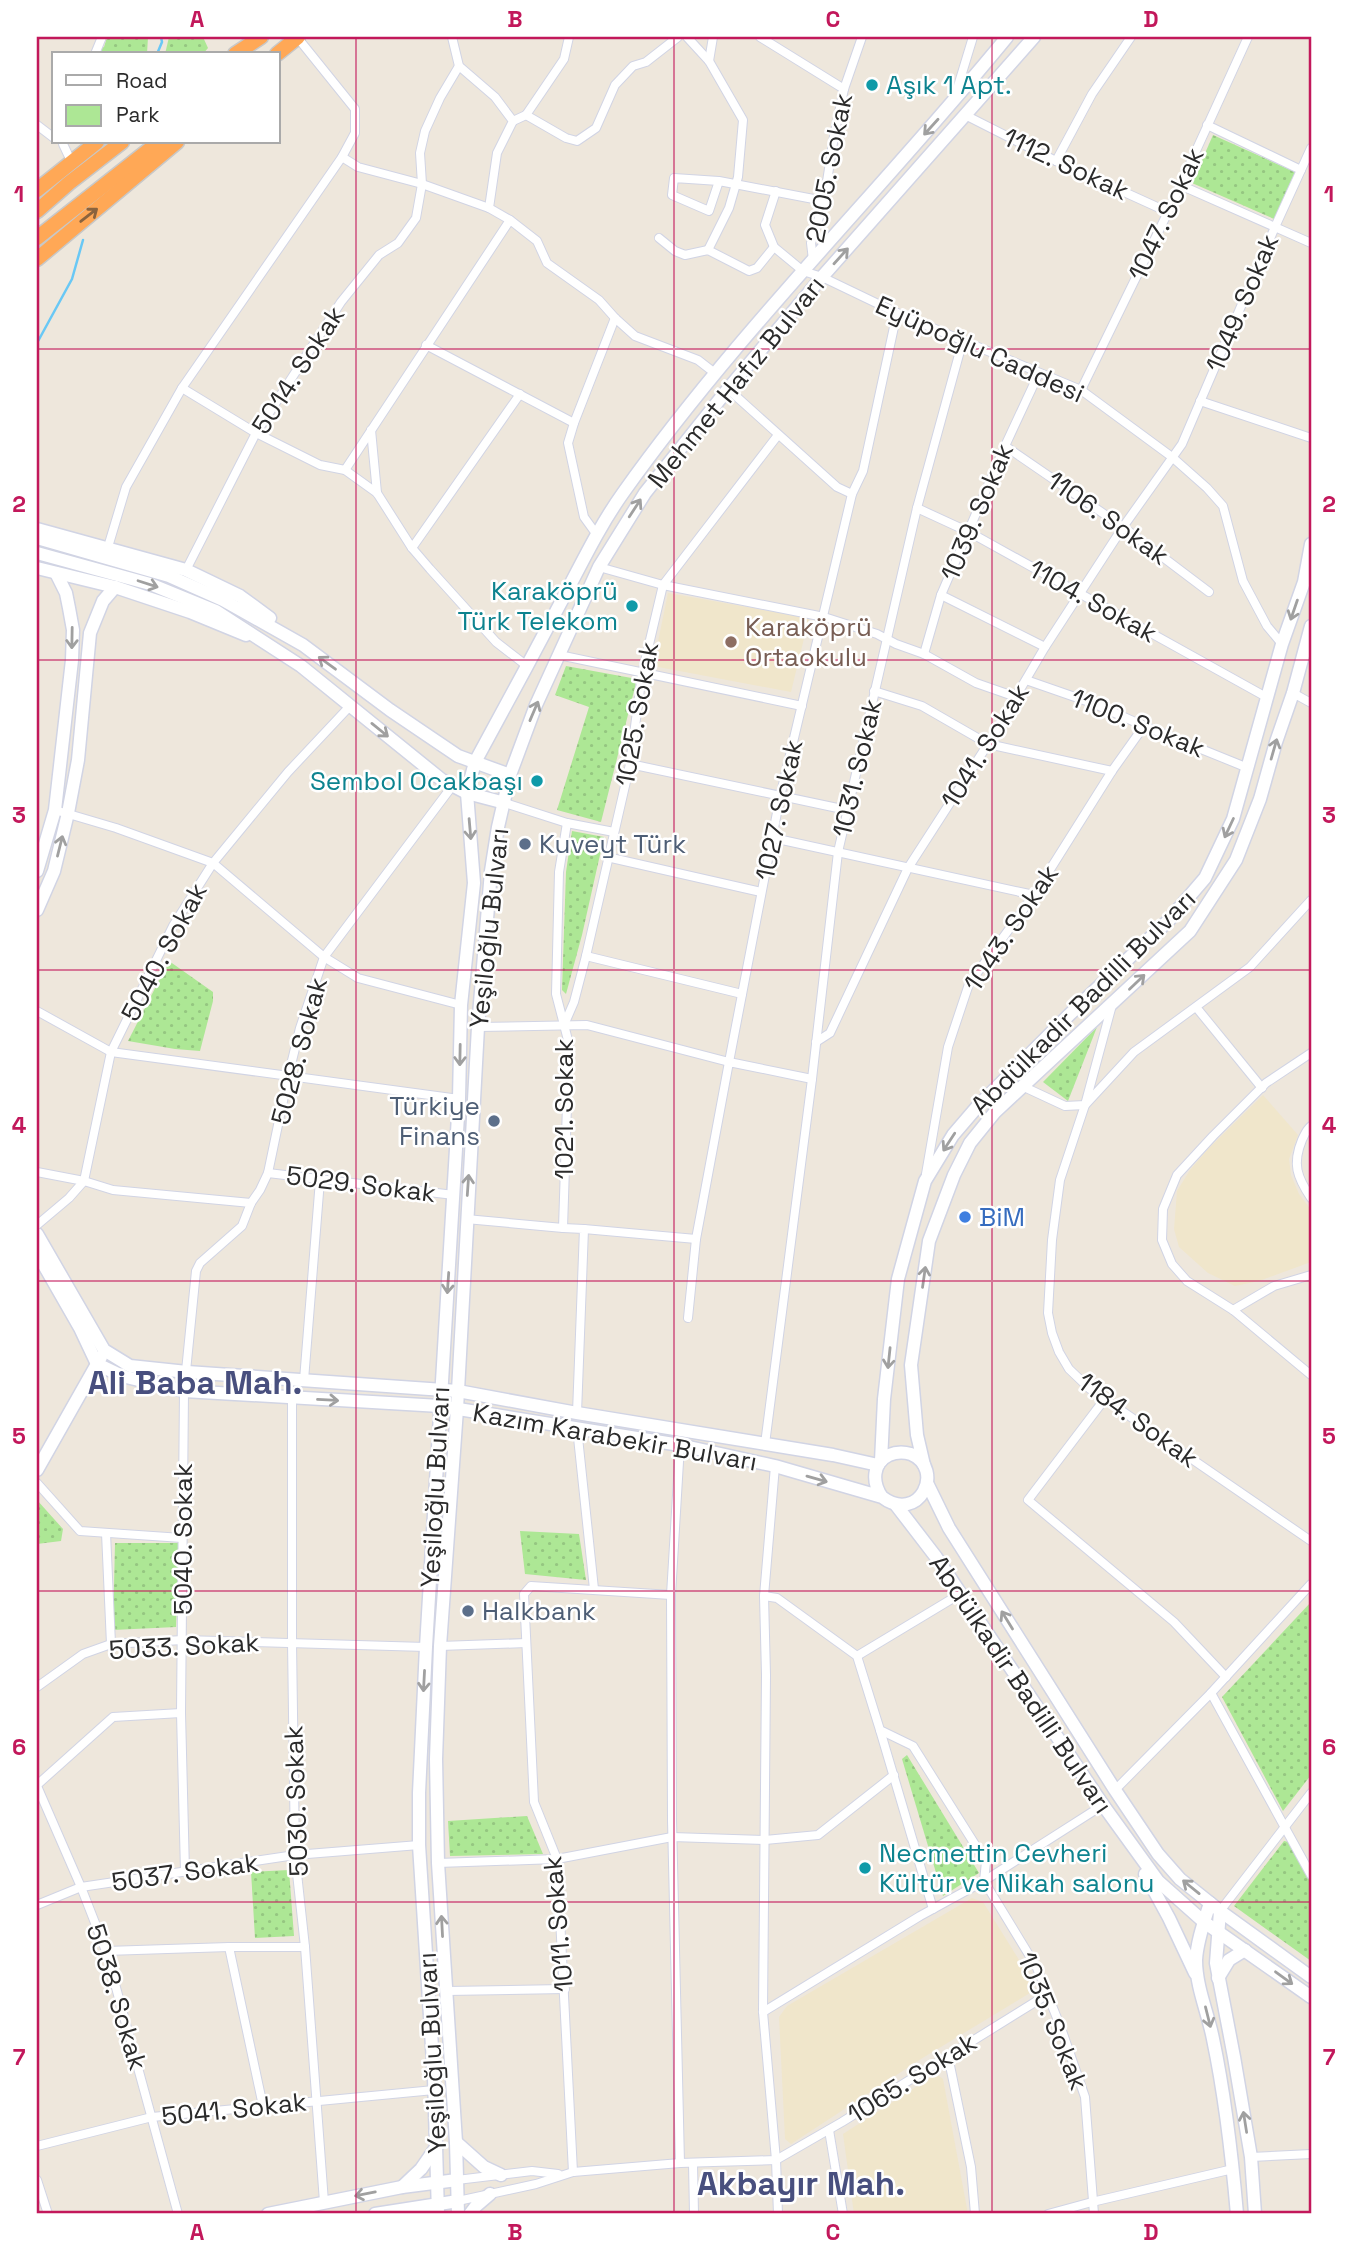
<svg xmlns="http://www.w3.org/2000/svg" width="1348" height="2251" viewBox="0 0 1348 2251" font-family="'Space Grotesk',sans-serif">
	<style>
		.education { fill: #f0e6cb }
		.green { fill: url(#green-dots) }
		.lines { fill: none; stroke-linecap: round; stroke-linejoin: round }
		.stream { stroke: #69c8f5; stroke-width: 2.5 }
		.street-casing { stroke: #d1d4e4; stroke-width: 10 }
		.secondary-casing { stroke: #d1d4e4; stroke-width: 15 }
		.highway-casing { stroke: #c8c8c8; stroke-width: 17 }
		.street { stroke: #fff; stroke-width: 8 }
		.secondary { stroke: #fff; stroke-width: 12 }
		.highway { stroke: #ffa856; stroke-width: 14 }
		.oneway { stroke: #a0a0a0 }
		.oneway2 { stroke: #8a633e }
		.grid { fill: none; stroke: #c2185b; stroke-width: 2; stroke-opacity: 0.55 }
		.culture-dot { fill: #0f9aa8; stroke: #fff; stroke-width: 2.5 }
		.education-dot { fill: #8d6e63; stroke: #fff; stroke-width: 2.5 }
		.service-dot { fill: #5c6f8a; stroke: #fff; stroke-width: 2.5 }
		.shop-dot { fill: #3f7fe0; stroke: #fff; stroke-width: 2.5 }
		.labels { text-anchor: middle; stroke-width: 5; stroke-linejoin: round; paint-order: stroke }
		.culture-label { font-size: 26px; fill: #0d838f; stroke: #fff; text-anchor: start }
		.street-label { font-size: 26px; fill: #2b2b2b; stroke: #fff }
		.education-label { font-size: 26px; fill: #785e54; stroke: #fff; text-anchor: start }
		.service-label { font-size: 26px; fill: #4e5e75; stroke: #fff; text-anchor: start }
		.shop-label { font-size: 26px; fill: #366cbe; stroke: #fff; text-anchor: start }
		.district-label { font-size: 33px; font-weight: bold; fill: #484f7e; stroke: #fff }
		.neatline { fill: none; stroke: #c2185b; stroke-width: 2.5 }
		.grid-label { font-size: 23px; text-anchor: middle; font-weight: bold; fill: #c2185b }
	</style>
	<defs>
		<pattern id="green-dots" width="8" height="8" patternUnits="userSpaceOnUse" patternTransform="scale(1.75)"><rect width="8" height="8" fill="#ade795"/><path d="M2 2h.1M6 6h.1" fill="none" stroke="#95c681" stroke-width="1.8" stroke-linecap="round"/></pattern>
	</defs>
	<rect width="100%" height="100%" fill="#eee7dc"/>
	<g class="education">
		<polygon points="668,593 809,618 791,692 653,666"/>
		<polygon points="1263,1095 1298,1135 1289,1159 1291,1175 1299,1194 1311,1210 1311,1262 1259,1281 1235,1286 1208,1273 1179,1247 1174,1229 1177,1191 1190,1170 1208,1149"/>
		<polygon points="972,1898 983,1902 1034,1984 1030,1993 921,2059 791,2144 785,2139 779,2017 787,2006"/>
		<polygon points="936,2074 943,2079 968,2214 854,2214 843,2134"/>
	</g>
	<g class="green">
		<polygon points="107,37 148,37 147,54 97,54 101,48 104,47"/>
		<polygon points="169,37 203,37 208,48 203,54 165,54"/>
		<polygon points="1213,135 1295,172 1274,219 1192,183"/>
		<polygon points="566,666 637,679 601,822 557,810 589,707 555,695"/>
		<polygon points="572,831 604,837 582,935 566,994 562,990 566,872"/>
		<polygon points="169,961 213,992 213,1001 200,1051 175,1049 128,1041"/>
		<polygon points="1097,1027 1068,1101 1043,1082"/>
		<polygon points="37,1500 63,1529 61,1541 37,1544"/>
		<polygon points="520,1531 579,1534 586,1580 525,1574"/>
		<polygon points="115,1543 179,1543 176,1627 113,1630"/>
		<polygon points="1311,1602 1311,1775 1283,1811 1222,1697"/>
		<polygon points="907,1755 979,1873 943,1896 902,1759"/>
		<polygon points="527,1816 543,1854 450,1856 448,1821"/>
		<polygon points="1284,1841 1298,1844 1311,1873 1311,1961 1234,1906"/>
		<polygon points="289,1870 294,1936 255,1938 251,1872"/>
	</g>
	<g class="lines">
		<g class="stream">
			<polyline points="157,54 162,42 161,37"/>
			<polyline points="37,343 72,279 83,240"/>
		</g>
		<g class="street-casing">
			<g id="street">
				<polyline points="452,37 459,66 495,97 513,121 497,153 489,208 510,220 537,241 547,263 599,300 615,318 635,336 698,360 716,374"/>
				<polyline points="687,37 709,61 743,120 738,177 729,208 708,250"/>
				<polyline points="760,37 844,89"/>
				<polyline points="95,54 102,37"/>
				<polyline points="709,61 713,37"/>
				<polyline points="955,96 973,37"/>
				<polyline points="526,115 564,59 569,37"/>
				<polyline points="965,115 1056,161 1168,212"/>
				<polyline points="513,121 526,115 566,138 577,141 596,128 615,85 633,66 646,62 678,37"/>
				<polyline points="37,125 54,138"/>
				<polyline points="1207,125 1301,170"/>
				<polyline points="64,142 63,144 71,161"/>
				<polyline points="342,157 358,167 422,184 489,208"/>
				<polyline points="1056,161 1092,94 1131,37"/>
				<polyline points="719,181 709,211 672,195 674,178 719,181 824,201"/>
				<polyline points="1180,185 1311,243"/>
				<polyline points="776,191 765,225 774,247 803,271 822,277 897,313 1081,390 1172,457 1207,488 1223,506 1243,581 1267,626 1282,644"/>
				<polyline points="659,238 675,251 685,255 708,250 749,271 757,268 774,247"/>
				<polyline points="813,260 811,243 824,201 834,136 844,89 862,37"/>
				<polyline points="426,345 574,423"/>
				<polyline points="182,388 256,433 320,465 345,470 377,493 412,548 430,569 496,642 527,666"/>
				<polyline points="728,389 837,487 852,494"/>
				<polyline points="1081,390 1168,212 1248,37"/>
				<polyline points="1200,401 1311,438"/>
				<polyline points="371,430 377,493"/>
				<polyline points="1005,446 1123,527 1209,592"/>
				<polyline points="345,470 510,220"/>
				<polyline points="917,508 969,532 1268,698"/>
				<polyline points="597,535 584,517 568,443 574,423 615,318"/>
				<polyline points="108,547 126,487 182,388 342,157 355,133 355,109 297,37"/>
				<polyline points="412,548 520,394"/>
				<polyline points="599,567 663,585 824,617 877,634 896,644 924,654 976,683 1016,697"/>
				<polyline points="186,570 256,433 341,302 379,255 398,243 416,218 422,184 420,153 425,131 440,98 459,66"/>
				<polyline points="941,595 1045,647"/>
				<polyline points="924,654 941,595 1005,446 1039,373"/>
				<polyline points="559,655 802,706"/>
				<polyline points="1026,680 1095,704 1144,726 1248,768"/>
				<polyline points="874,691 922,706 988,744 1112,771"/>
				<polyline points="1293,693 1311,703"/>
				<polyline points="630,764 847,810"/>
				<polyline points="505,803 567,823 614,832"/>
				<polyline points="55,810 116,828 213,863 324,957 358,978 461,1005"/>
				<polyline points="773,838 1034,895"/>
				<polyline points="607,857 761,892"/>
				<polyline points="586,956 742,994"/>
				<polyline points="1112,1005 1085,1105 1060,1180 1052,1240 1048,1313 1052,1333 1059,1352 1069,1369 1090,1389 1311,1541"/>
				<polyline points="1196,1007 1262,1088"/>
				<polyline points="37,1011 111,1052 459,1099"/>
				<polyline points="564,1025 574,1002 586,956 630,764 642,674 663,585 778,435"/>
				<polyline points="478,1027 587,1025 729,1062 780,797 852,494 863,471 897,313"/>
				<polyline points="816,1042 830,1033 908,868 988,744 1045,647 1123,527 1182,444 1275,227 1311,148"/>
				<polyline points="1311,1053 1266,1083 1213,1136 1177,1175 1163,1209 1162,1240 1172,1264 1187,1281 1233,1310 1311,1375"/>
				<polyline points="1022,1086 1065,1106 1085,1105 1134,1052 1250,967 1311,900"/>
				<path d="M1311,1126C1306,1130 1305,1134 1302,1140C1292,1164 1297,1177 1311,1198"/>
				<polyline points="37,1172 84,1181 113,1190 251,1203"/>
				<polyline points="268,1173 454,1195"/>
				<polyline points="926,1174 948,1047 969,984 1034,895 1112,771 1144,726"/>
				<polyline points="466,1219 563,1228 584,1229 577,1413"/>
				<polyline points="37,1225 69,1198 84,1181 111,1052 173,926 213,863 288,772 350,706"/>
				<polyline points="563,1228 569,1044 556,994 559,872 567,823"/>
				<polyline points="584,1229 696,1239"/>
				<polyline points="1233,1310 1274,1286 1311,1275"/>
				<polyline points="688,1318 696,1239 729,1062 812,1079"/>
				<polyline points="304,1380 320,1180"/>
				<polyline points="292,1398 292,1642 295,1855 305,1947 324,2202"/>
				<polyline points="1104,1400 1028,1500 1174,1622 1226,1677"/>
				<polyline points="577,1428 594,1589"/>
				<polyline points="765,1444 812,1079 838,852 917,508 963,340"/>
				<polyline points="680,1445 671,1595 672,1820 680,2163"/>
				<polyline points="775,1466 764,1596 766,1675 763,2012 776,2160 778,2214"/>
				<polyline points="37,1483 80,1531 182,1538"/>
				<polyline points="106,1533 111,1644"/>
				<polyline points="764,1596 777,1598 857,1656 880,1730 913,1746 986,1862 984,1881 1037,1968 1061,2028 1085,2097 1094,2214"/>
				<polyline points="440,1646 526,1643"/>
				<polyline points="857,1656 960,1594"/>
				<polyline points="37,1687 83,1654 111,1644 183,1640 426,1647"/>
				<polyline points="1211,1693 1311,1875"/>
				<polyline points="880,1730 933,1909"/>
				<polyline points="37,1785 113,1717 181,1713"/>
				<polyline points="37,1786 81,1887 106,1951 178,2214"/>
				<polyline points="1115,1790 1211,1693 1311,1584"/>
				<polyline points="438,1863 557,1859 672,1837 765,1840 818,1835 894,1775"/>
				<polyline points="185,1872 181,1713 184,1391 196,1271 200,1263 242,1226 251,1203 260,1190 268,1173 288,1077 300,1028 324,957 453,785"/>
				<polyline points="37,1905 81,1887 295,1855 419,1845"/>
				<polyline points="1220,1911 1311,1793"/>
				<polyline points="229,1947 263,2106"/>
				<polyline points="106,1951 229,1947 305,1947"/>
				<polyline points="446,1991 565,1989"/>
				<polyline points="763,2012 920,1916 984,1881 1103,1805"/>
				<polyline points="948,2056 971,2167 975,2214"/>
				<polyline points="829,2130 843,2214"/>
				<polyline points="37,2146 152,2117 434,2090"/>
				<polyline points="1251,2157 1311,2154"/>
				<polyline points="693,2163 694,2214"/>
				<polyline points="573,2172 557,1859 534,1802 524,1594 531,1586 671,1595"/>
				<polyline points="37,2180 48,2214"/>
				<polyline points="457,2180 532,2171 558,2174"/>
				<polyline points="458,2201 536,2184 573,2172 680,2163 776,2160 842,2122 1048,1994"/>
				<polyline points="1048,2214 1092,2202 1233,2169"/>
			</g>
		</g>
		<g class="secondary-casing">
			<g id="secondary">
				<polyline points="37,529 186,570 240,596 270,618"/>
				<polyline points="37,538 169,576 223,600 303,645 390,710 458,756 510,775"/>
				<polyline points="37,553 150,584 216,611 301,666 442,780 467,793 505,803"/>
				<polyline points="37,568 115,587 190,612 246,635"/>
				<polyline points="37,871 55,810 72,660 73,630 69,608 66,593 56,573"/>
				<polyline points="37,910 54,871 68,813 78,760 90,633 103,601 115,587"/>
				<polyline points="37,1234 104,1350 130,1366 187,1372 458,1391 577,1413 833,1455 878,1465"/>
				<path d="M37,1253L80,1328L97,1364L122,1376L184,1391L440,1406L680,1445L775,1466L882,1497C919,1525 946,1469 911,1454C904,1452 896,1452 889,1455C872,1463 872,1483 882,1497"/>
				<polyline points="881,1461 884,1399 898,1279 925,1181 953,1135 977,1107 1069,1015 1169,920 1205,878 1233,819 1282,644 1304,582 1311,544"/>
				<polyline points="924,1465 917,1435 911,1365 929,1241 954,1175 970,1143 995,1112 1190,931 1236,860 1260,799 1276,742 1293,693 1311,626"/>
				<polyline points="37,1470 101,1357"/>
				<polyline points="927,1483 949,1528 1115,1790 1158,1854 1180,1879 1220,1911 1216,1963 1234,2057 1251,2157 1255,2214"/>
				<polyline points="896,1505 936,1557 1103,1805 1158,1881 1204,1922 1311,1997"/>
				<polyline points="1145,1874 1169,1918 1195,1973"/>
				<path d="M1210,1903C1204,1922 1197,1941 1196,1960C1196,1987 1208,2013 1213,2039C1225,2096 1232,2157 1237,2214"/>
				<polyline points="1220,1911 1311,1977"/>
				<polyline points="1218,1978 1229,1960 1245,1950"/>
				<polyline points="456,2142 484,2167 501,2175"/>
				<polyline points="402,2187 421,2169 437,2146"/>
				<polyline points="268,2214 402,2187 457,2180"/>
				<polyline points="375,2214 458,2201"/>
				<path d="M438,2214L434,2078L419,1845V1793L426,1647L459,1099L461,1005L474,883L467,793L475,762C504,709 532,657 560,604C580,567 598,528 623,493C738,331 881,191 1007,37"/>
				<polyline points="458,2214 456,2142 438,1863 436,1759 440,1646 457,1409 478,1027 491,871 498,827 510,775 536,705 599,567 645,493 728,389 822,277 1034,37"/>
				<polyline points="470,2214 476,2206 490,2194"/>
			</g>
		</g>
		<g class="highway-casing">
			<g id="highway">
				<polyline points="235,54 261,37"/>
				<polyline points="277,54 298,37"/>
				<polyline points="37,190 97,142"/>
				<polyline points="37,211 69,183 122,142"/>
				<polyline points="37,238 159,142"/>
				<polyline points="37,259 177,142"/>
			</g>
		</g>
		<use href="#street" class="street"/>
		<use href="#secondary" class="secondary"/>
		<use href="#highway" class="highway"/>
	</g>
	<defs><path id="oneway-shaft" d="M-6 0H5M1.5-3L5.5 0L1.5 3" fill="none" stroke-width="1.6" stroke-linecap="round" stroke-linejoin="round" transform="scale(1.75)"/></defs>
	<g class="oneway">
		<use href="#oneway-shaft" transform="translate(931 127) rotate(132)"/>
		<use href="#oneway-shaft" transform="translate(841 256) rotate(-48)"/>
		<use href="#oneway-shaft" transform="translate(635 508) rotate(-57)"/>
		<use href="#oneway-shaft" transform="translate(148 584) rotate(18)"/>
		<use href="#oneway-shaft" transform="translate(1294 610) rotate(109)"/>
		<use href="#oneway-shaft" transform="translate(72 638) rotate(91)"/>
		<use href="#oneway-shaft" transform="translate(327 663) rotate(-144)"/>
		<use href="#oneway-shaft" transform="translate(534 711) rotate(-67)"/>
		<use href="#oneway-shaft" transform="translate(380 730) rotate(39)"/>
		<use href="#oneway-shaft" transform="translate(1274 749) rotate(-74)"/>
		<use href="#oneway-shaft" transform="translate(1229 828) rotate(115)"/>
		<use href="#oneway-shaft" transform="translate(470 829) rotate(85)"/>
		<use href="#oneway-shaft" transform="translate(60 846) rotate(-76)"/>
		<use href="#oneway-shaft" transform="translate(1137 982) rotate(-44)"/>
		<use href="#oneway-shaft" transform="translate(460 1055) rotate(91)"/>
		<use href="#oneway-shaft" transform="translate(949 1142) rotate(123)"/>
		<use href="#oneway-shaft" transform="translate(468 1185) rotate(-86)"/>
		<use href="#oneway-shaft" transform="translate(924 1277) rotate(-82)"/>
		<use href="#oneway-shaft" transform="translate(448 1283) rotate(94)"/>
		<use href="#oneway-shaft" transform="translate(889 1358) rotate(96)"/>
		<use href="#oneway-shaft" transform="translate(328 1400) rotate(3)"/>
		<use href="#oneway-shaft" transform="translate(817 1479) rotate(16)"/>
		<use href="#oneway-shaft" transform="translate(1007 1620) rotate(-122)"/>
		<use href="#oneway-shaft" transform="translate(424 1681) rotate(93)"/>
		<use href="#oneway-shaft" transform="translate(1191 1887) rotate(-141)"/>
		<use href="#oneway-shaft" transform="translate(442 1926) rotate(-93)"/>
		<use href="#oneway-shaft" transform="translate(1284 1978) rotate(36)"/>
		<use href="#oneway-shaft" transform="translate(1208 2017) rotate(76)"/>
		<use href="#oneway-shaft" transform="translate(1245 2122) rotate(-99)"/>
		<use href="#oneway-shaft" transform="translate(365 2194) rotate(169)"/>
	</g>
	<use class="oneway2" href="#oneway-shaft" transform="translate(89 215) rotate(-38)"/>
	<path class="grid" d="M356,37V2214M674,37V2214M992,37V2214M37,349H1311M37,660H1311M37,970H1311M37,1281H1311M37,1591H1311M37,1902H1311"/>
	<g class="culture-dot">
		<circle cx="872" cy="85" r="7"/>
		<circle cx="632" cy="606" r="7"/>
		<circle cx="537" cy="781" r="7"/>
		<circle cx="865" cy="1868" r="7"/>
	</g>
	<circle class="education-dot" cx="731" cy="642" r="7"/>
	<g class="service-dot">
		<circle cx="525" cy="844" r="7"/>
		<circle cx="494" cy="1121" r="7"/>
		<circle cx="468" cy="1611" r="7"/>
	</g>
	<circle class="shop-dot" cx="965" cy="1217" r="7"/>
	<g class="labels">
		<g class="culture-label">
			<text x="886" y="94">Aşık 1 Apt.</text>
			<text x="618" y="600" text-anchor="end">Karaköprü<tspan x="618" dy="30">Türk Telekom</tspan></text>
			<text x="523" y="790" text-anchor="end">Sembol Ocakbaşı</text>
			<text x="879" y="1862">Necmettin Cevheri<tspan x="879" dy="30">Kültür ve Nikah salonu</tspan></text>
		</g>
		<g class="street-label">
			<text transform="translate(1066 164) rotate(25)" y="9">1112. Sokak</text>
			<text transform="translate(829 168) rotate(-79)" y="9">2005. Sokak</text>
			<text transform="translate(1166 214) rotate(-65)" y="9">1047. Sokak</text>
			<text transform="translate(1242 303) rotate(-67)" y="9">1049. Sokak</text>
			<text transform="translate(980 349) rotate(24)" y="9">Eyüpoğlu Caddesi</text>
			<text transform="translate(298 370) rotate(-57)" y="9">5014. Sokak</text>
			<text transform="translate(736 382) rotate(-51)" y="9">Mehmet Hafız Bulvarı</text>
			<text transform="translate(977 512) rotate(-67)" y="9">1039. Sokak</text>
			<text transform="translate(1108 518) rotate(35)" y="9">1106. Sokak</text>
			<text transform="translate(1093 601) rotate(29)" y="9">1104. Sokak</text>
			<text transform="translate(637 714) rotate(-80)" y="9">1025. Sokak</text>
			<text transform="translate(1138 723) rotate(22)" y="9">1100. Sokak</text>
			<text transform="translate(985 746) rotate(-58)" y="9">1041. Sokak</text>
			<text transform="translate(857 768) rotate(-77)" y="9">1031. Sokak</text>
			<text transform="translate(779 810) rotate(-78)" y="9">1027. Sokak</text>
			<text transform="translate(489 928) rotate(-84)" y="9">Yeşiloğlu Bulvarı</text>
			<text transform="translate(1011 928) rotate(-56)" y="9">1043. Sokak</text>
			<text transform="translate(164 952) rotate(-62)" y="9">5040. Sokak</text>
			<text transform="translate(1083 1002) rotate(-45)" y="9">Abdülkadir Badilli Bulvarı</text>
			<text transform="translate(299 1051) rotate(-75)" y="9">5028. Sokak</text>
			<text transform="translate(564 1109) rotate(-90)" y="9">1021. Sokak</text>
			<text transform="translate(361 1184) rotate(7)" y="9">5029. Sokak</text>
			<text transform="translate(1138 1420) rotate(36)" y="9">1184. Sokak</text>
			<text transform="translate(615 1437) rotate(10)" y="9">Kazım Karabekir Bulvarı</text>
			<text transform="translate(435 1487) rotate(-87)" y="9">Yeşiloğlu Bulvarı</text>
			<text transform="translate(183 1539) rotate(-90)" y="9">5040. Sokak</text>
			<text transform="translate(184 1646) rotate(-3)" y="9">5033. Sokak</text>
			<text transform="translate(1021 1684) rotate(56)" y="9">Abdülkadir Badilli Bulvarı</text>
			<text transform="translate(296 1801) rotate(-92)" y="9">5030. Sokak</text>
			<text transform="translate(185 1872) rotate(-8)" y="9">5037. Sokak</text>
			<text transform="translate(558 1924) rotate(-95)" y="9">1011. Sokak</text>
			<text transform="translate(117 1997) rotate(73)" y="9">5038. Sokak</text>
			<text transform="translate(1053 2021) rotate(68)" y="9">1035. Sokak</text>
			<text transform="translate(432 2053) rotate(-93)" y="9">Yeşiloğlu Bulvarı</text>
			<text transform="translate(912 2078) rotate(-32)" y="9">1065. Sokak</text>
			<text transform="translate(234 2109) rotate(-6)" y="9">5041. Sokak</text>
		</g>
		<g class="education-label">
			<text x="745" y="636">Karaköprü<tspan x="745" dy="30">Ortaokulu</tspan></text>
		</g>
		<g class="service-label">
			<text x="539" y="853">Kuveyt Türk</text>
			<text x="480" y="1115" text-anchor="end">Türkiye<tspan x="480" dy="30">Finans</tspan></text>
			<text x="482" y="1620">Halkbank</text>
		</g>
		<g class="shop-label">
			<text x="979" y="1226">BiM</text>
		</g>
		<g class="district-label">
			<text x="195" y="1394">Ali Baba Mah.</text>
			<text x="801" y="2195">Akbayır Mah.</text>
		</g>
	</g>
	<rect width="1348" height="2251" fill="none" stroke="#ffffff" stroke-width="77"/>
	<rect x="52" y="52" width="228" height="91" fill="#ffffff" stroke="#aaaaaa" stroke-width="2"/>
	<rect x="66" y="75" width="35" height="10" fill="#ffffff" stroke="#aaaaaa" stroke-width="2"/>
	<text x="116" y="88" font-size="21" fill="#2b2b2b">Road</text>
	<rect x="66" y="105" width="35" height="21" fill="#ade795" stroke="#aaaaaa" stroke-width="2"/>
	<text x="116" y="122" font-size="21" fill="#2b2b2b">Park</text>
	<rect x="38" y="38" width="1272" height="2174" class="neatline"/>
	<g class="grid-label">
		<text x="197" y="27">A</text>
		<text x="515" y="27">B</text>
		<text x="833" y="27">C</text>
		<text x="1151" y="27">D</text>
		<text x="19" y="202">1</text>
		<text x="1329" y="202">1</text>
		<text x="19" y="512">2</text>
		<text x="1329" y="512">2</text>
		<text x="19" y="823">3</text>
		<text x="1329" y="823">3</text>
		<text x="19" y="1133">4</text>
		<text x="1329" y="1133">4</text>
		<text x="19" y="1444">5</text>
		<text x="1329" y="1444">5</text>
		<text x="19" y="1755">6</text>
		<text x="1329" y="1755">6</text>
		<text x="19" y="2065">7</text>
		<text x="1329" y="2065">7</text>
		<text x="197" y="2240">A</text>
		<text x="515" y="2240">B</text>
		<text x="833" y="2240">C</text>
		<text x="1151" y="2240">D</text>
	</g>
</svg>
